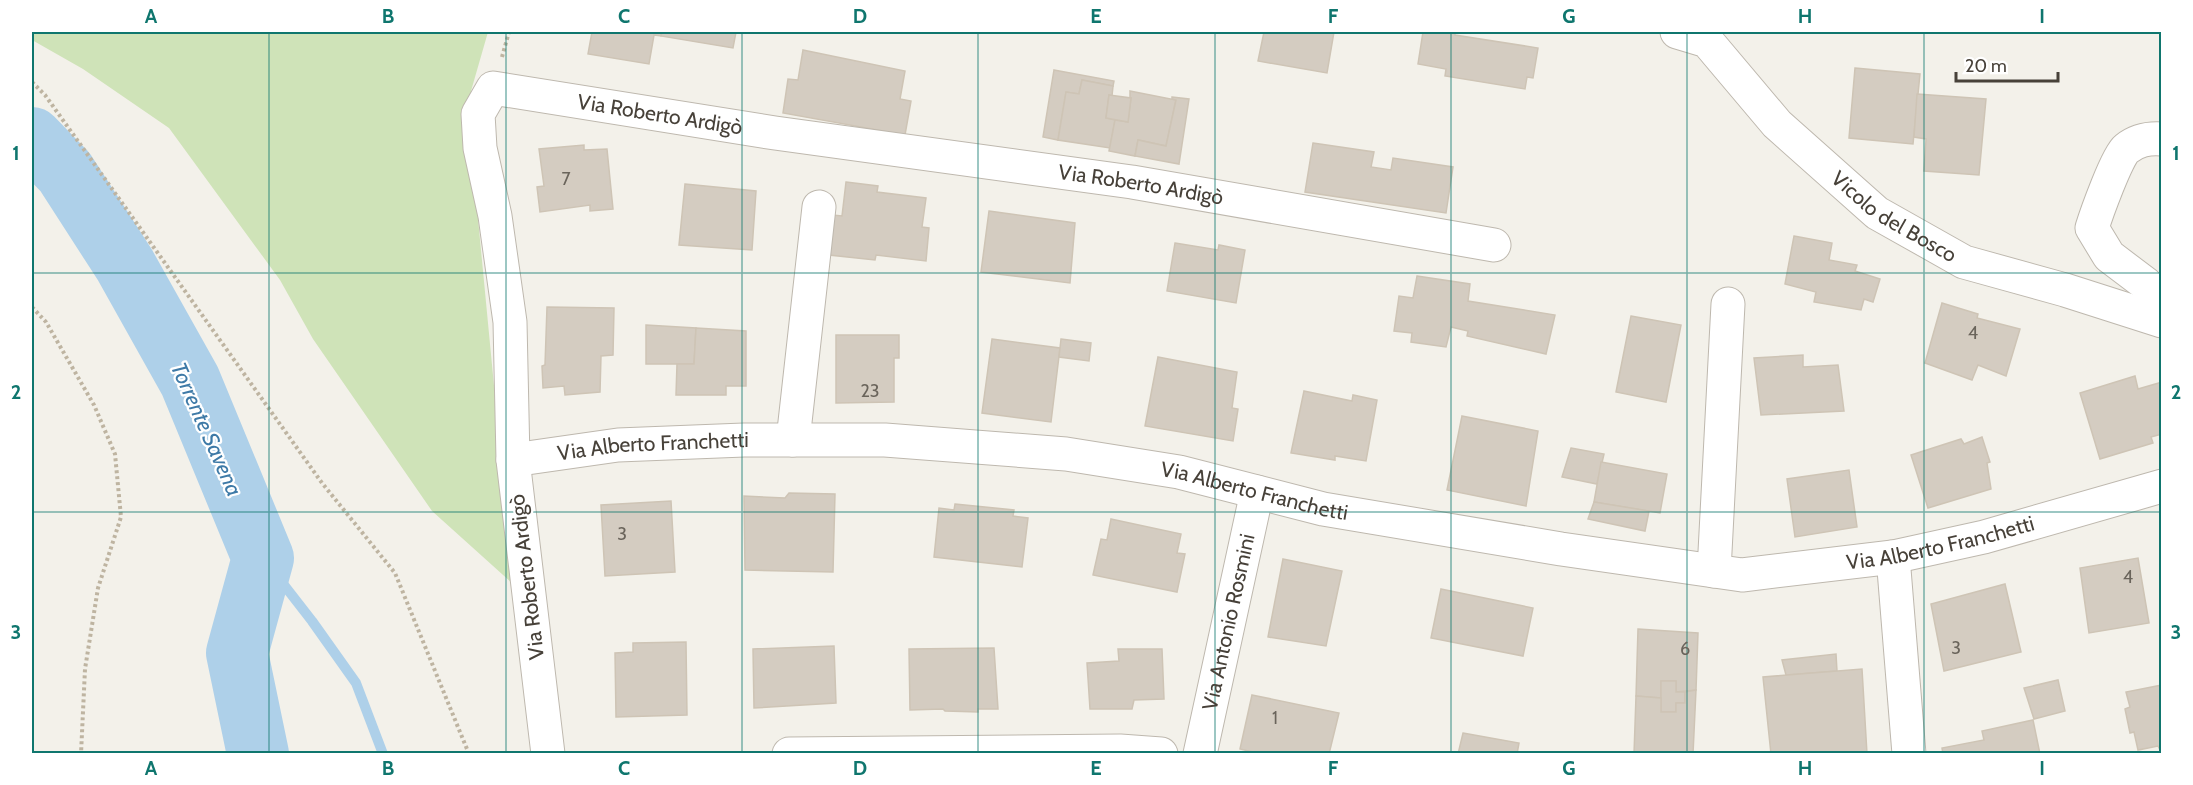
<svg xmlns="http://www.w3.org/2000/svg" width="2193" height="785" viewBox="0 0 2193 785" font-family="Cabin,sans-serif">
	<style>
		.green { fill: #cfe3b8 }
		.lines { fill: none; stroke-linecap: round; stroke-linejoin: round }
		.stream { stroke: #aed0e9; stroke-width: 10 }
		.river { stroke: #aed0e9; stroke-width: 62 }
		.building { fill: #d4ccc1; stroke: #cec4b5; stroke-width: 1.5 }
		.street-casing { stroke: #beb8ae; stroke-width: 35 }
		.path { stroke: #beb4a1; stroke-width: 4; stroke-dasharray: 3 3; stroke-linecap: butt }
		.street { stroke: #fff; stroke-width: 33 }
		.grid { fill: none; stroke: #0f766e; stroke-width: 1.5; stroke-opacity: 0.55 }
		.labels { text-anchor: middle; stroke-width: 4.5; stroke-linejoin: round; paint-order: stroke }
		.number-label { font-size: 18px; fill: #6a645b }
		.street-label { font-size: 21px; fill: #474139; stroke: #fff }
		.water-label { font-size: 22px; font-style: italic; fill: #3e7aa7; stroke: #fff }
		.neatline { fill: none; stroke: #0f766e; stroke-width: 2 }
		.grid-label { font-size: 20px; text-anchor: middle; font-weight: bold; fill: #0f766e }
	</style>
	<rect width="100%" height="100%" fill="#f3f1ea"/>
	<polygon class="green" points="32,32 488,32 471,91 474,177 513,584 432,511 313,339 280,280 169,128 83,69 32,40"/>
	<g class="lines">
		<polyline class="stream" points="263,558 312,621 356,683 383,754"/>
		<polyline class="river" points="32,138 65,172 125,265 190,381 263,558 237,653 258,754"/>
	</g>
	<g class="building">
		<polygon points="592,32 662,32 661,36 654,35 649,64 588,54"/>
		<polygon points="662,32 736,32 733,48 661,36"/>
		<polygon points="1264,32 1334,32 1327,73 1258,61"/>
		<polygon points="1423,32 1455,32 1455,35 1538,48 1533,78 1527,77 1525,89 1445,76 1446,69 1418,64"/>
		<polygon points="803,50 905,71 900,99 911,101 905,135 783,113 788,79 798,80"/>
		<polygon points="1855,68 1920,74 1913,144 1849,138"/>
		<polygon points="1054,70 1114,81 1113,86 1082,80 1079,94 1066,92 1058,140 1043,137"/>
		<polygon points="1082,80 1113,86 1112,96 1109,95 1106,118 1115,120 1110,148 1058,140 1066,92 1079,94"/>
		<polygon points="1130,91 1176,100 1166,146 1138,140 1135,156 1109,151 1115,120 1128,122 1131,98 1130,98"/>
		<polygon points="1917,94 1986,99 1979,175 1924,171 1926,139 1914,137"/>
		<polygon points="1109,95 1131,98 1128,122 1106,118"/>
		<polygon points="1172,97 1189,99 1179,164 1135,156 1138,140 1166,146 1176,100 1172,99"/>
		<polygon points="1313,143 1374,152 1371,167 1391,170 1393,158 1453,167 1446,213 1305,192"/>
		<polygon points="584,145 584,150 607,149 613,209 590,211 590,205 540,212 537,187 544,186 539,149"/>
		<polygon points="846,182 878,186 877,192 926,198 922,227 929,228 926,261 876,255 875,260 829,255 833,215 842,216"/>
		<polygon points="685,184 756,191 752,250 679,245"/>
		<polygon points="989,211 1075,223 1070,283 981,272"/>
		<polygon points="1794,236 1832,243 1829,260 1857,265 1855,271 1880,279 1873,302 1864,299 1861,310 1814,302 1816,292 1785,284"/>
		<polygon points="1175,243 1218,250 1219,245 1245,250 1236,303 1167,291"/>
		<polygon points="1417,276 1470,284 1468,301 1555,315 1546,354 1467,336 1468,331 1451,327 1446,347 1411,342 1412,333 1394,331 1399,296 1413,298"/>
		<polygon points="1942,303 1978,314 1977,318 2020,329 2006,376 1978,365 1972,380 1925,363"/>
		<polygon points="547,307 614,308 613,355 601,356 600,392 565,395 564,386 543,388 542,366 545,365"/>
		<polygon points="1631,316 1681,325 1666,402 1616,392"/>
		<polygon points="646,325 696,328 694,364 646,364"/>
		<polygon points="696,328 746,331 746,386 726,386 726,395 676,395 677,364 694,364"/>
		<polygon points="836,335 899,335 899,358 894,358 894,402 836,403"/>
		<polygon points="992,339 1060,348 1051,422 982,413"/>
		<polygon points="1061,339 1091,343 1089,361 1059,357"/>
		<polygon points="1803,355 1803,367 1838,365 1844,411 1761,415 1754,358"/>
		<polygon points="1158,357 1237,372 1232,408 1238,409 1233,441 1145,426"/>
		<polygon points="2135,376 2138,389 2162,382 2162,434 2151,437 2153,443 2100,459 2080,393"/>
		<polygon points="1304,391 1352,401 1353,395 1377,400 1366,461 1335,456 1335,460 1291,453"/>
		<polygon points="1462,416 1538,431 1526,506 1447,490"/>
		<polygon points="1982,437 1990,462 1987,463 1991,489 1928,508 1911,455 1961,439 1964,444"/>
		<polygon points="1571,448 1604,454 1597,484 1562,477"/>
		<polygon points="1601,462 1667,474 1660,513 1594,502"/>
		<polygon points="1849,470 1857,527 1795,537 1787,479"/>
		<polygon points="789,493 835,494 833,572 745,570 744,496 785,498"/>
		<polygon points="671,501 675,572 605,576 601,505"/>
		<polygon points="1594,502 1649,511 1645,531 1588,519"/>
		<polygon points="955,504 1014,510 1013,516 1028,518 1022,567 934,557 939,508 954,510"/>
		<polygon points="1111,519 1181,534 1177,553 1185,554 1177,592 1093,575 1101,539 1107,540"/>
		<polygon points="2138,558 2149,623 2089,633 2080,568"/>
		<polygon points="1283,559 1342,571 1326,646 1268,637"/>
		<polygon points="2005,584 2021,652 1944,671 1931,604"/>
		<polygon points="1441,589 1533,608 1523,656 1431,638"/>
		<polygon points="1638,629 1698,633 1696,690 1676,692 1676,681 1661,681 1661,698 1636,696"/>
		<polygon points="686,642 687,715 616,717 615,653 633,652 633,643"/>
		<polygon points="834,646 836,703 754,708 753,649"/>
		<polygon points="994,648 998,709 978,709 978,712 945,711 943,709 910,710 909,649"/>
		<polygon points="1118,649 1162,649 1164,699 1134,700 1132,709 1090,709 1087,663 1119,661"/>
		<polygon points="1836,654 1837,671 1786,675 1782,660"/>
		<polygon points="1862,669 1867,754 1771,754 1763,677"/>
		<polygon points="2058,680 2065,711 2034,719 2024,688"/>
		<polygon points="1661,681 1676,681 1676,692 1685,692 1685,703 1676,703 1676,712 1661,712"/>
		<polygon points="2162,685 2162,749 2160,750 2158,746 2138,750 2134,732 2130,733 2125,709 2130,707 2126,692"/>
		<polygon points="1696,690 1693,754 1634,754 1636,696 1661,698 1661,712 1676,712 1676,703 1685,703 1685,692"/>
		<polygon points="1252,695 1339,713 1329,754 1261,754 1240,749"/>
		<polygon points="2033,720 2040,754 1943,754 1942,748 1984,740 1982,731"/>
		<polygon points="1463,733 1519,743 1517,754 1458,754"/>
	</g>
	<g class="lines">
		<g class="street-casing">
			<g id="street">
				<path id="s1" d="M1677,32L1707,41L1777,124L1877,213L1964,262L2065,290L2162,321"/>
				<path d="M2162,139C2148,138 2137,140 2126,149C2117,156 2096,215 2092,228L2109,256L2146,284L2162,300"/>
				<polyline points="793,440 819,207"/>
				<path id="s2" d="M513,460L618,445L744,440H885L1066,454L1179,472L1323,509L1561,549L1742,575L1893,557L1984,537L2162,486"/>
				<polyline points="1893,557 1909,754"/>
				<polyline points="1714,571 1728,304"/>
				<path id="s3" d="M548,754L513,460L510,322L495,216L480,148L478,114L493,88L775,133L1132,182L1494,245"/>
				<polyline points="789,754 1120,751 1161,754"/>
				<path id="s4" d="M1200,754L1257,492"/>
			</g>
		</g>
		<g class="path">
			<polyline points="502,57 509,32"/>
			<polyline points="32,82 45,95 322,483 395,573 469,754"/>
			<polyline points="32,307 46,322 94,405 115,454 121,517 98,588 85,669 81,754"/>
		</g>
		<use href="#street" class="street"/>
	</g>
	<path class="grid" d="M269,32V754M506,32V754M742,32V754M978,32V754M1215,32V754M1451,32V754M1687,32V754M1924,32V754M32,273H2162M32,512H2162"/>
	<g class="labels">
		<g class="number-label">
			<text x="566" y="185">7</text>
			<text x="1973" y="339">4</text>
			<text x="870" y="397">23</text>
			<text x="622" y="540">3</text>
			<text x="2128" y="583">4</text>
			<text x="1956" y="654">3</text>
			<text x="1685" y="655">6</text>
			<text x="1275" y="724">1</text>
		</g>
		<g class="street-label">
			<text dy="7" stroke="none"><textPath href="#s3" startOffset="844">Via Roberto Ardigò</textPath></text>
			<text dy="7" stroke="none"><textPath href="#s3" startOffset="1330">Via Roberto Ardigò</textPath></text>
			<text dy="7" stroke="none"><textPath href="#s1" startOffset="290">Vicolo del Bosco</textPath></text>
			<text dy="7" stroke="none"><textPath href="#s2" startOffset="141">Via Alberto Franchetti</textPath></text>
			<text dy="7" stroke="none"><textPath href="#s2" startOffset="747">Via Alberto Franchetti</textPath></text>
			<text dy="7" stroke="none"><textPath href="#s2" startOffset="1443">Via Alberto Franchetti</textPath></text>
			<text transform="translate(527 577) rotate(-97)" y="7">Via Roberto Ardigò</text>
			<text dy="7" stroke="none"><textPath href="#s4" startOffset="135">Via Antonio Rosmini</textPath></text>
		</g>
		<g class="water-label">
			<text transform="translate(207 429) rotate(66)" y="8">Torrente Savena</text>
		</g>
	</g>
	<rect width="2193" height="785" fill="none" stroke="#ffffff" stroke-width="66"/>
	<path d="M1956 72v9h102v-9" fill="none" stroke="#474139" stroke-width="3"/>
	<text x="1965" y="72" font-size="18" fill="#474139" stroke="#ffffff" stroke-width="4.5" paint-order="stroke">20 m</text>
	<rect x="33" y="33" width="2127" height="719" class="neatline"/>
	<g class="grid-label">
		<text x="151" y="23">A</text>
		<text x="388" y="23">B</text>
		<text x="624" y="23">C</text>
		<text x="860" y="23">D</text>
		<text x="1096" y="23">E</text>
		<text x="1333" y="23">F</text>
		<text x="1569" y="23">G</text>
		<text x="1805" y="23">H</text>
		<text x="2042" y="23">I</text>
		<text x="16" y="160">1</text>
		<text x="2176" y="160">1</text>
		<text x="16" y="399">2</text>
		<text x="2176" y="399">2</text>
		<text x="16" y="639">3</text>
		<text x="2176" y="639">3</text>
		<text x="151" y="775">A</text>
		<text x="388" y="775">B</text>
		<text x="624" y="775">C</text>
		<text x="860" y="775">D</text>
		<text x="1096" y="775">E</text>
		<text x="1333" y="775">F</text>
		<text x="1569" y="775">G</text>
		<text x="1805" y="775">H</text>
		<text x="2042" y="775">I</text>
	</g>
</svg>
